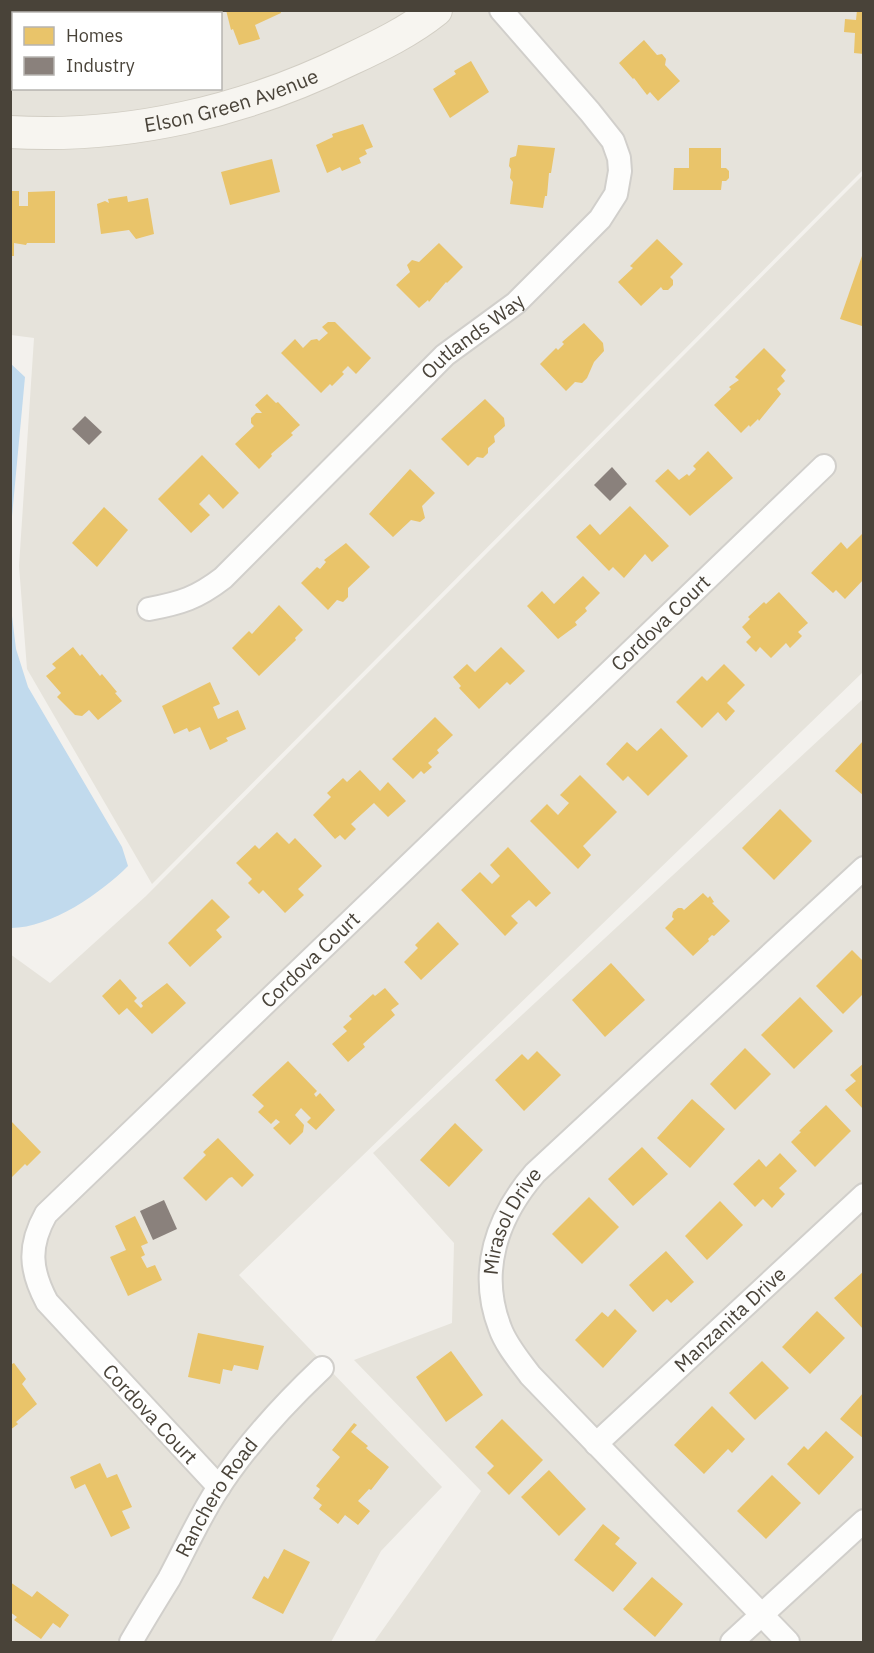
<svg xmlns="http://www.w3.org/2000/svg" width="874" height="1653" viewBox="0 0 874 1653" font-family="'IBM Plex Sans',sans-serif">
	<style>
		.residential { fill: #e6e3db; fill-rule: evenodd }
		.water { fill: #c1daed }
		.homes { fill: #e9c46a }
		.industry { fill: #8a817c }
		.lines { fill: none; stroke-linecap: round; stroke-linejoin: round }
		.street-casing { stroke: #d1cfcb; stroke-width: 26 }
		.secondary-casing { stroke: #d2cec4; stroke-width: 34 }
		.street { stroke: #fdfdfc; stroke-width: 22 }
		.secondary { stroke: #f7f5f0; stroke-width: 32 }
		.labels { text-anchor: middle; stroke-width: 6; stroke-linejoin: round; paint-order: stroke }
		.street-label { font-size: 20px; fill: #494339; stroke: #fff }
	</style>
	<rect width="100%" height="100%" fill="#f3f1ed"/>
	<g class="residential">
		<path d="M11,11H863V170L152,884L27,669L19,566L34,338L11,335ZM14,14H220V88H14Z"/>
		<polygon points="863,175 863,672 239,1275 442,1487 381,1551 331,1642 11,1642 10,954 50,983 146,896"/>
		<polygon points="863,699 863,1642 374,1642 481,1491 354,1360 452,1323 454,1243 373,1153"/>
	</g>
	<path class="water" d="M10,363L25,377L11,527L12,616L16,649L28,687L122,847L128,866C101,893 51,928 11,928Z"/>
	<g class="homes">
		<polygon points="178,10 202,10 203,14 179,14"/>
		<polygon points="226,10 280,10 281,13 255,25 260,39 239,45 233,29 231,30"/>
		<polygon points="857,10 864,10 864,54 854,53 855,33 844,32 845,19 856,20"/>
		<polygon points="644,40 657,55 662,54 666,59 665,65 680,81 658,101 650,92 647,95 634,78 633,79 619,63"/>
		<polygon points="10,41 14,41 14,70 10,71"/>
		<polygon points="471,61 489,92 450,118 433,89 456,74 454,71"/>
		<polygon points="363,124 373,147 365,150 367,154 359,158 361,163 342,171 340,167 327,173 316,145 333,137 332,134"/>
		<polygon points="518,145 555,148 551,173 549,173 547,196 545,196 543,208 510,204 513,182 510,178 511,169 509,166 510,158 516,156"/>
		<polygon points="689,148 721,148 721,168 726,168 729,171 729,178 726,181 722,181 721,190 673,190 674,168 689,168"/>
		<polygon points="272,159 280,192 230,205 221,172"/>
		<polygon points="10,191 19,191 19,206 28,206 28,192 55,191 55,243 27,243 26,245 14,243 14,256 10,256"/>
		<polygon points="127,196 128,202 148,198 154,234 136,239 129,230 101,234 97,204 105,201 109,203 108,199"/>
		<polygon points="657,239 683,264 670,277 673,280 673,285 668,290 663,290 661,287 641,306 618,282 633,268 630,266"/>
		<polygon points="439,243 463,267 447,283 446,282 429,302 428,300 419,308 396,285 410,272 407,265 412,260 419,262"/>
		<polygon points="863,253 864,323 862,326 840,319"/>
		<polygon points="328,322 335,322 371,358 356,374 348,366 342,372 344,374 332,386 330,384 321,393 281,353 295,339 303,348 311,340 317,339 319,341 328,333 322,327"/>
		<polygon points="584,323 603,343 604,351 594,362 587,378 582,383 575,382 566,391 540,364 556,348 558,350 564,344 562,342"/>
		<polygon points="764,348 786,370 781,376 785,381 777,389 781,394 759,421 758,419 750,427 749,425 741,433 714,405 731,389 729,387 739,380 735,377"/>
		<polygon points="267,394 276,403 278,402 300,425 291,433 293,435 271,454 272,456 259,469 235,444 254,426 251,423 251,418 256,413 262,413 255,405"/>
		<polygon points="485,399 504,418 505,426 494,436 495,442 488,448 488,453 483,458 477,457 468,466 441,439"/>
		<polygon points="708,451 733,478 690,516 655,481 668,469 679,480 687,474 689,476 696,469 693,466"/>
		<polygon points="202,455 239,493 223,509 209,494 199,504 210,515 191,533 158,499"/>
		<polygon points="410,469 435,493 422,506 425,518 420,522 411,520 393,537 369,514"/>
		<polygon points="630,506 669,546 652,562 645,554 624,578 613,567 609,571 576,537 590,524 600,535"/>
		<polygon points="104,507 128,530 97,567 72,543"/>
		<polygon points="864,532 864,579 845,599 836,590 833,593 811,573 841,542 847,549"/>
		<polygon points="346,543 370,567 348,588 348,597 343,602 337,600 328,610 301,583 317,567 320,569 326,562 324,560"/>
		<polygon points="583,576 600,593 585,608 587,611 575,622 577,625 558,639 527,606 542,591 554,604"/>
		<polygon points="779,592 808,623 798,632 802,636 790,648 786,643 771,658 760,647 756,652 746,642 751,637 742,627 750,619 748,617 764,602 766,604"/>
		<polygon points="279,605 303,630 295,638 296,640 259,676 232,648 249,631 252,634"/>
		<polygon points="73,647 80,656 82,654 100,676 102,674 117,692 115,693 122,701 98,720 89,710 82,716 75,715 57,697 61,693 46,676 56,668 52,664"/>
		<polygon points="501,647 525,671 510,685 507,682 479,709 459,688 461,686 453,677 467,664 475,672"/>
		<polygon points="724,664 745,685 727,703 735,711 726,721 718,712 702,728 676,702 702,676 707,681"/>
		<polygon points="210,682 220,704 213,707 218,719 238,710 246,729 226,738 228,741 210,750 200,727 189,732 187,728 174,734 162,706"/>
		<polygon points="435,717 453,735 437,750 439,753 428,763 432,767 424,774 421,771 413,779 392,759"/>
		<polygon points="661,728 688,756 648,796 628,776 623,781 606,764 627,742 637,751"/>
		<polygon points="864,740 864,796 835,771"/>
		<polygon points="360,770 380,791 388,782 406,801 388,817 374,803 351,824 356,829 345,840 340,835 335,839 313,815 331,797 327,793 343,778 347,782"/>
		<polygon points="580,775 617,812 583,846 591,855 578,869 530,821 547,804 558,815 569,803 560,795"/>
		<polygon points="780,809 812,841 774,880 742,848"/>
		<polygon points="277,832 289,844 295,838 322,866 298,889 304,895 285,913 263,890 259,894 248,883 252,879 236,863 255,845 259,849"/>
		<polygon points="508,847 551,893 536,907 529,900 511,916 518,923 505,936 461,890 480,872 492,884 500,876 490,865"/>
		<polygon points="703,893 708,898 710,896 714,902 712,903 730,921 714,936 712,935 708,939 709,941 693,956 665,928 674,919 672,917 673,912 678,908 682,908 684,910"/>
		<polygon points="212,899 230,917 216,930 222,937 190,967 168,943"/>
		<polygon points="438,922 459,944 421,980 404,962 418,948 415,945"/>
		<polygon points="852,950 864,962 864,993 843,1014 816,986"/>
		<polygon points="611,963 645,1000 605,1037 572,1000"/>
		<polygon points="120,979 137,998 134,1001 141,1008 143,1006 141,1003 167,983 186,1003 152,1034 127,1008 119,1015 102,996"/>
		<polygon points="385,988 399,1004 391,1010 395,1015 363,1044 365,1047 348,1062 332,1044 347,1031 343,1027 352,1019 349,1016 373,994 375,996"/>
		<polygon points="800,997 833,1031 794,1069 761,1035"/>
		<polygon points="745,1048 771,1074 735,1110 710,1084"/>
		<polygon points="537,1051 561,1075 524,1111 495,1080 522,1054 528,1060"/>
		<polygon points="288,1061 317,1091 314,1094 316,1097 320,1093 335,1110 316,1130 307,1122 311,1118 301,1108 295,1115 304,1125 303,1132 290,1145 273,1128 280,1122 276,1119 271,1124 258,1112 264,1106 252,1095"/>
		<polygon points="864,1063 864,1110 845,1090 856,1081 850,1075"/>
		<polygon points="692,1099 725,1129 690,1168 657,1138"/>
		<polygon points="826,1105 851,1131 815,1167 791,1142 801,1132 799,1131"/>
		<polygon points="10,1120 41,1152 27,1166 25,1164 10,1179"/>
		<polygon points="455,1123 483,1150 449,1187 420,1160"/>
		<polygon points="218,1138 254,1175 242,1187 232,1177 229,1178 206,1201 183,1178 206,1155 203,1152"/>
		<polygon points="642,1147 668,1174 633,1206 608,1179"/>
		<polygon points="780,1153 797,1171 779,1188 785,1194 772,1208 763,1199 755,1207 733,1184 759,1159 766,1167"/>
		<polygon points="589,1197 619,1227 582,1264 552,1234"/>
		<polygon points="720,1201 743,1225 707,1260 685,1236"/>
		<polygon points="135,1216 148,1243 141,1246 145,1255 141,1257 147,1268 155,1265 162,1280 128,1296 110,1257 126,1250 115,1226"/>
		<polygon points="666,1251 694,1282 671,1303 667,1299 653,1312 629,1285"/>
		<polygon points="864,1271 864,1330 834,1298"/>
		<polygon points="615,1309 637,1331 603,1368 575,1340 602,1312 608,1317"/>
		<polygon points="817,1311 845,1338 810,1374 782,1347"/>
		<polygon points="198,1333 264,1346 258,1370 234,1365 232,1371 223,1369 220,1384 188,1377"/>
		<polygon points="451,1351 483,1395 446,1422 416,1377"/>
		<polygon points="762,1361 789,1388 755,1420 729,1393"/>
		<polygon points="14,1363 26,1379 22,1384 37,1404 16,1422 18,1424 10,1430 10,1365"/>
		<polygon points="864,1392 864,1439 840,1419"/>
		<polygon points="712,1406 745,1439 732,1453 728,1449 704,1474 674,1445"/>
		<polygon points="502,1419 543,1460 509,1495 487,1473 494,1466 475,1447"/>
		<polygon points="354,1423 357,1425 351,1432 368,1446 366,1448 389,1467 371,1490 369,1489 358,1501 370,1511 358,1525 345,1515 338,1524 319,1509 322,1505 313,1498 320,1489 316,1486 340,1457 332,1450"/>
		<polygon points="826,1431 854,1457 819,1495 787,1464 804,1446 808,1450"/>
		<polygon points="100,1463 107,1478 117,1474 132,1507 122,1511 130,1528 111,1537 85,1484 75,1489 70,1477"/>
		<polygon points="549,1470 586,1509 559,1536 521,1497"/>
		<polygon points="772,1475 801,1503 766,1539 737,1511"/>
		<polygon points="603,1524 620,1538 615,1544 637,1563 613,1592 574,1560"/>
		<polygon points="284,1549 310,1562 283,1614 252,1598 264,1576 268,1579"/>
		<polygon points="652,1577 683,1604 655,1637 623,1609"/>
		<polygon points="10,1582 32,1597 37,1591 69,1615 60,1628 53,1623 41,1639 14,1620 17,1617 10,1612"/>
	</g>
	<g class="industry">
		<rect x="73" y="10" width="25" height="4"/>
		<polygon points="85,416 102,432 89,445 72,429"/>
		<polygon points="612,467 627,484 610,501 594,485"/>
		<polygon points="164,1200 177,1229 153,1240 140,1211"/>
	</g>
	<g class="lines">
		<g class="street-casing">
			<g id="street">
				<path id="s1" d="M149,609C181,603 197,598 223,578L445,355L516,303L600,219L616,194L620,171L619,158L613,141L590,112L501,10"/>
				<path id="s2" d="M596,1444L864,1195"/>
				<path id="s3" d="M219,1487L47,1302C30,1270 28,1246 46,1214L824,466"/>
				<path id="s4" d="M131,1642C143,1621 156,1600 169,1579C185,1549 199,1518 217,1490C246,1445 284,1404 322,1368"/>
				<polyline points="732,1642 864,1521"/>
				<path id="s5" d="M788,1642L530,1375C519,1360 506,1345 500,1328C478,1271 497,1217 535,1173L864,868"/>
			</g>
		</g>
		<g class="secondary-casing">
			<g id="secondary">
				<path id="s6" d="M10,132C127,139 245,111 349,60C379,46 410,31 436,10"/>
			</g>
		</g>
		<use href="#street" class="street"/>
		<use href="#secondary" class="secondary"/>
	</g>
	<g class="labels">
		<g class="street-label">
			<text dy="7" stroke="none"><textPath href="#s6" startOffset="225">Elson Green Avenue</textPath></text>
			<text dy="7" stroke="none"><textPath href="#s1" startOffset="429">Outlands Way</textPath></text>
			<text dy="7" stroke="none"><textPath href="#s3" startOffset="1198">Cordova Court</textPath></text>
			<text dy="7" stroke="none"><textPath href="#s3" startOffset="712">Cordova Court</textPath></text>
			<text dy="7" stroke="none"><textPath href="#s5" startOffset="540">Mirasol Drive</textPath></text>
			<text dy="7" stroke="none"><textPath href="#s2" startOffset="183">Manzanita Drive</textPath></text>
			<text transform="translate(150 1414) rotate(47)" y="7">Cordova Court</text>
			<text dy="7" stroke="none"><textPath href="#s4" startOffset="168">Ranchero Road</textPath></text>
		</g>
	</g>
	<rect width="874" height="1653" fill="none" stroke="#494339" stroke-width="24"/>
	<rect x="12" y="12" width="210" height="78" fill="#ffffff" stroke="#b6b4b0" stroke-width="1.5"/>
	<rect x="24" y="27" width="30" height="18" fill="#e9c46a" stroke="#b6b4b0" stroke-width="1.5"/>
	<text x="66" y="42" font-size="18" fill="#494339">Homes</text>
	<rect x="24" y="57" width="30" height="18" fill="#8a817c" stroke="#b6b4b0" stroke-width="1.5"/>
	<text x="66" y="72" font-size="18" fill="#494339">Industry</text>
</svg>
